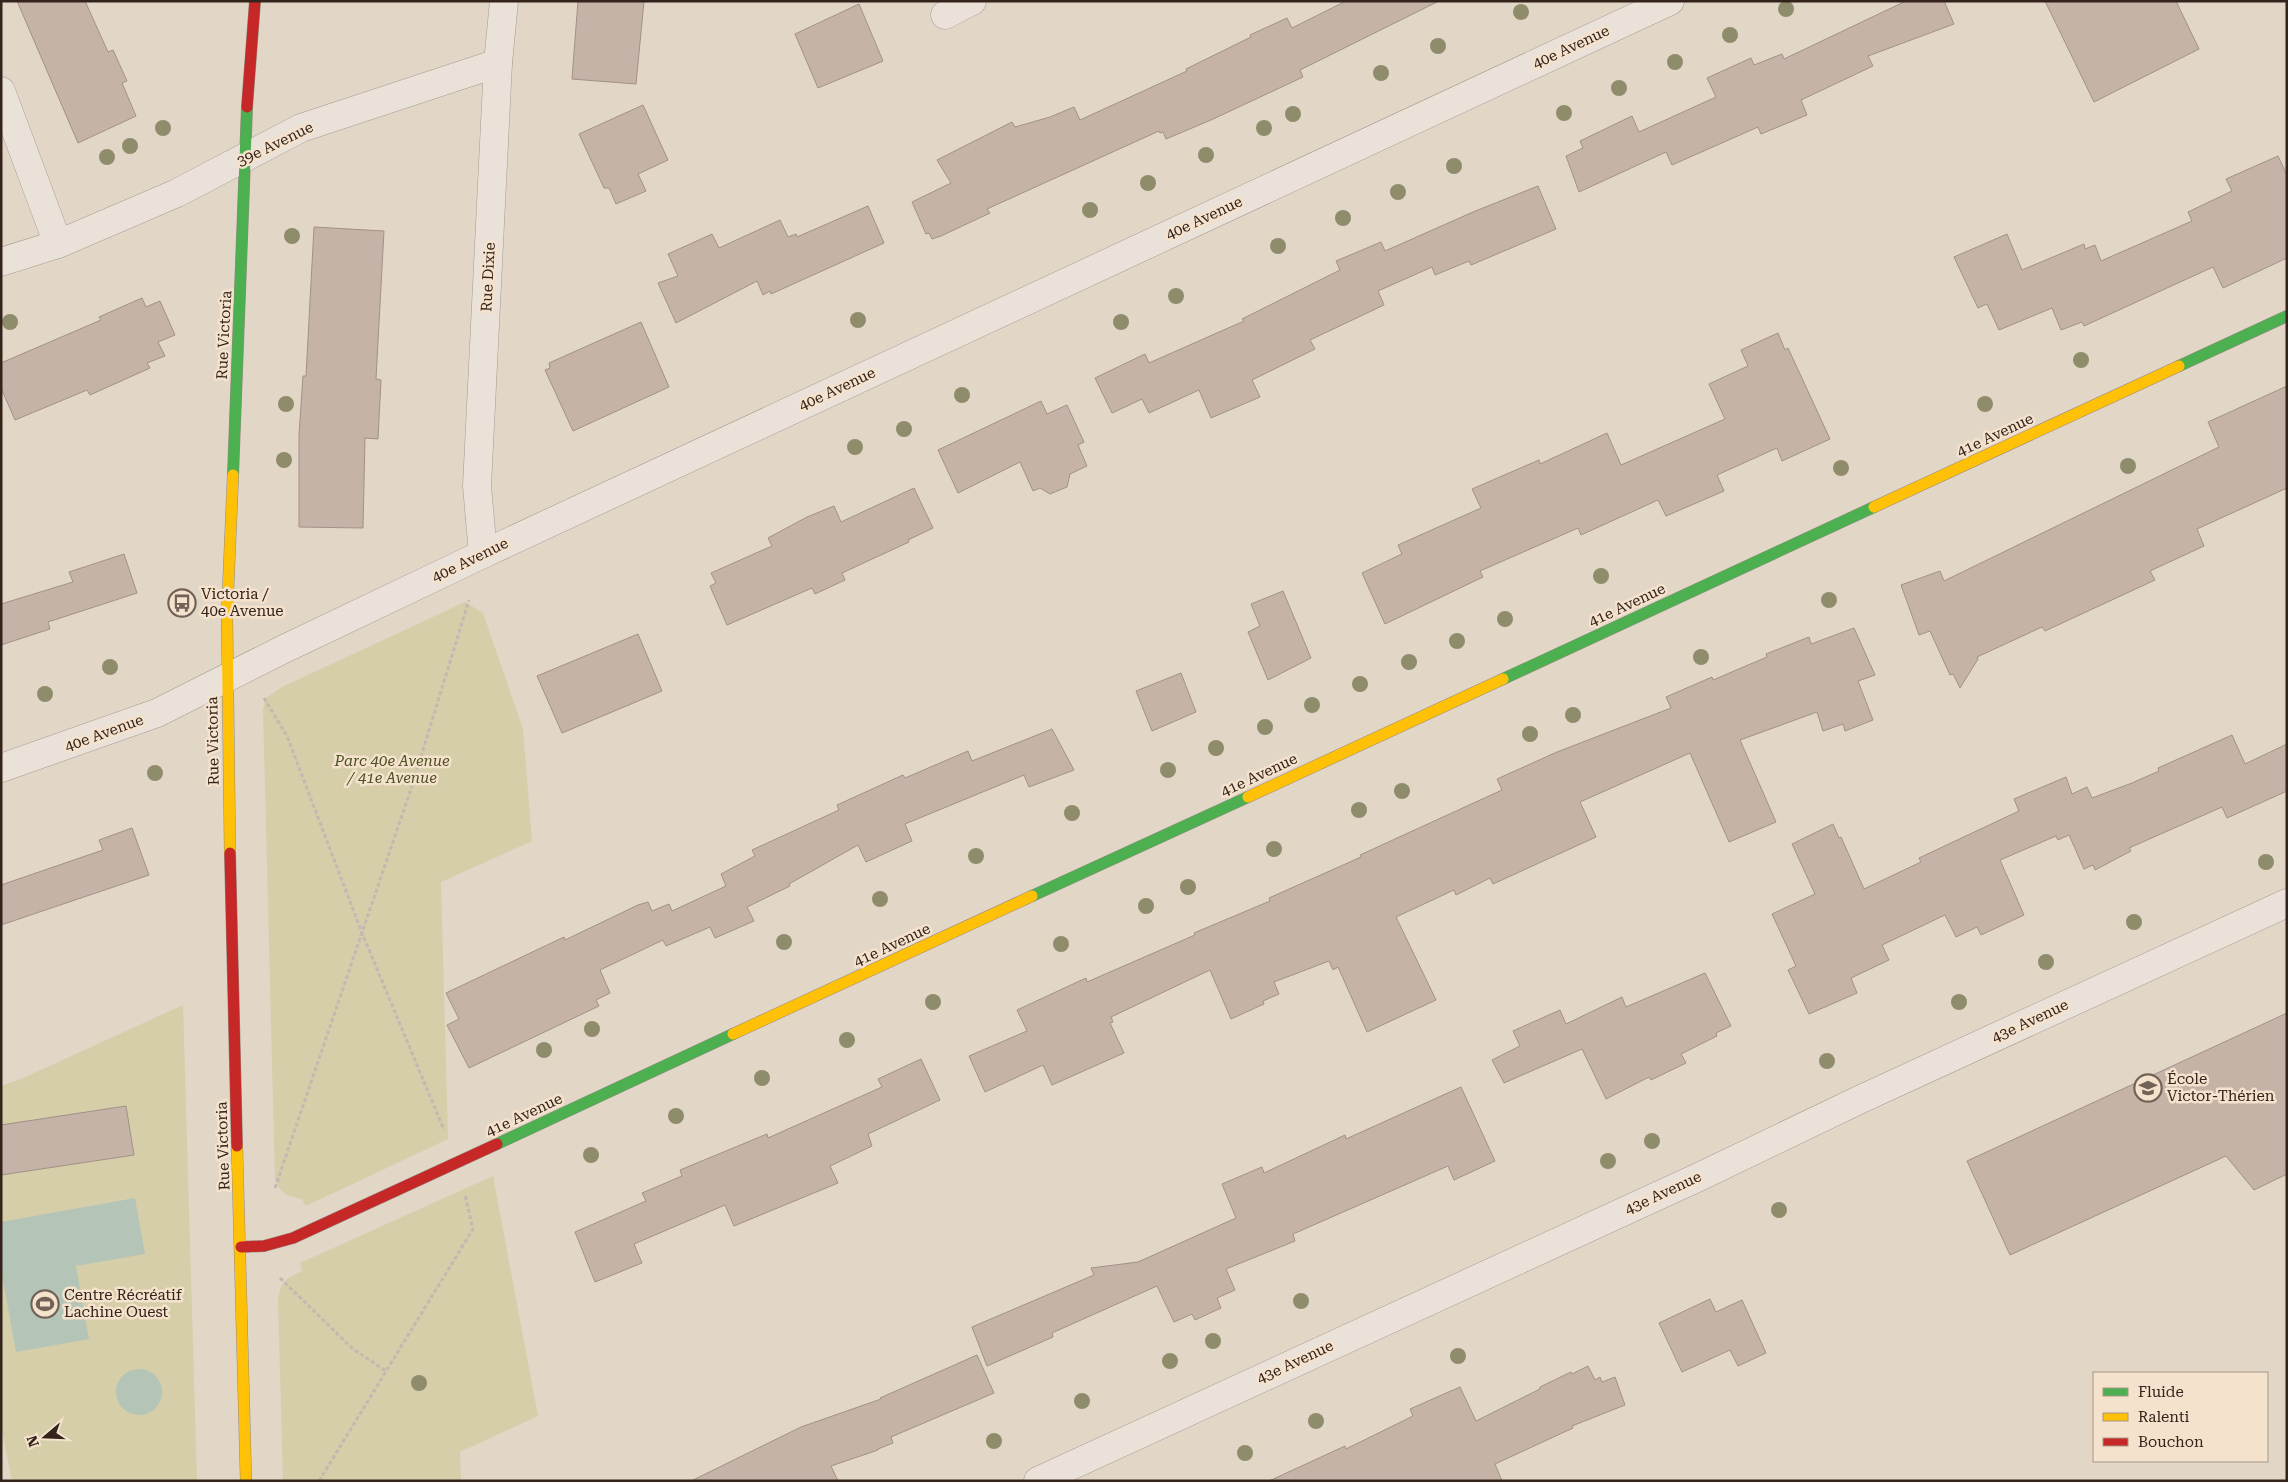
<svg xmlns="http://www.w3.org/2000/svg" width="2288" height="1482" viewBox="0 0 2288 1482" font-family="'Roboto Serif',serif">
	<style>
		.green { fill: #d5cea9 }
		.water { fill: #b4c5b8 }
		.building { fill: #c5b3a8; stroke: #a19187 }
		.lines { fill: none; stroke-linecap: round; stroke-linejoin: round }
		.street-casing { stroke: #a69b91; stroke-width: 29 }
		.fast-casing { stroke: #968b81; stroke-width: 12 }
		.slow-casing { stroke: #968b81; stroke-width: 12 }
		.jam-casing { stroke: #968b81; stroke-width: 12 }
		.path { stroke: #c2b9b1; stroke-width: 3; stroke-dasharray: 4 2.5; stroke-linecap: butt }
		.street { stroke: #eae2d9; stroke-width: 28 }
		.fast { stroke: #4caf50; stroke-width: 11 }
		.slow { stroke: #ffc107; stroke-width: 11 }
		.jam { stroke: #c62828; stroke-width: 11 }
		.tree { fill: #8f8c6c }
		.labels { text-anchor: middle; stroke-width: 5; stroke-linejoin: round; paint-order: stroke }
		.street-label { font-size: 15px; fill: #33231b; stroke: #f5e2cc }
		.poi-label { font-size: 15px; fill: #33231b; stroke: #f5e2cc; text-anchor: start }
		.park-label { font-size: 15px; font-style: italic; fill: #4b5021; stroke: #f5e2cc }
	</style>
	<rect width="100%" height="100%" fill="#e2d6c7"/>
	<g class="green">
		<path d="M465,602L483,613L523,729L532,841L441,882L448,1139L306,1206L302,1199C287,1196 280,1193 275,1179L263,709L266,698L282,687Z"/>
		<polygon points="183,1005 197,1481 12,1481 1,1425 1,1086 21,1079"/>
		<path d="M493,1176L538,1416L460,1452L461,1481H283L278,1299C282,1280 285,1279 302,1271L300,1263Z"/>
	</g>
	<g class="water">
		<polygon points="135,1198 145,1254 76,1266 89,1339 16,1352 1,1269 1,1222"/>
		<circle cx="139" cy="1392" r="23"/>
	</g>
	<g class="building">
		<polygon points="17,1 85,1 108,52 113,50 127,81 122,83 136,116 78,143"/>
		<polygon points="578,1 644,1 636,84 572,79"/>
		<polygon points="1346,1 1439,1 1300,70 1303,77 1211,120 1166,139 1163,132 1160,133 1159,131 987,209 990,213 941,236 932,239 929,233 926,234 912,202 951,183 937,160 1012,122 1015,127 1050,117 1074,107 1080,120 1187,71 1186,69 1251,37 1250,35 1287,18 1292,28"/>
		<polygon points="1906,1 1944,1 1954,24 1868,56 1873,66 1801,100 1807,115 1761,134 1758,127 1672,165 1666,152 1579,192 1566,156 1583,148 1580,141 1632,116 1639,132 1716,97 1707,78 1751,58 1754,65 1782,54 1784,59"/>
		<polygon points="2045,1 2176,1 2199,49 2094,102"/>
		<polygon points="859,4 883,61 818,88 795,34"/>
		<polygon points="643,105 668,160 638,174 646,191 616,204 609,188 604,188 579,134"/>
		<polygon points="2278,156 2287,175 2287,258 2223,288 2213,267 2084,326 2082,322 2061,330 2052,308 1999,330 1987,304 1978,308 1954,257 2007,234 2022,270 2084,244 2085,249 2095,245 2101,261 2192,221 2188,212 2232,191 2226,179"/>
		<polygon points="1538,186 1556,229 1471,265 1469,261 1435,275 1432,267 1378,291 1384,305 1310,340 1315,349 1252,380 1260,397 1211,418 1199,390 1149,413 1142,399 1112,413 1095,378 1145,354 1149,363 1244,321 1242,319 1340,270 1336,261 1381,242 1385,251 1473,212"/>
		<polygon points="868,206 884,243 771,294 770,291 763,295 757,281 676,323 658,283 678,276 668,254 712,234 719,248 780,220 788,237 796,234 797,237"/>
		<polygon points="314,227 384,231 376,379 381,380 378,439 365,438 363,528 299,527 299,435 303,376 306,376"/>
		<polygon points="142,298 146,307 160,301 175,335 158,342 165,356 147,363 150,368 90,395 87,390 15,420 1,388 1,363 101,320 99,317"/>
		<polygon points="641,322 669,387 573,431 545,370 550,368 549,363"/>
		<polygon points="1778,333 1785,350 1788,348 1830,439 1782,461 1777,448 1717,475 1724,491 1666,516 1658,500 1581,535 1578,528 1480,571 1483,577 1385,624 1362,573 1402,554 1398,545 1481,508 1472,489 1539,460 1540,464 1607,433 1621,465 1725,419 1709,384 1748,366 1741,350"/>
		<polygon points="2287,386 2287,488 2197,529 2204,546 2150,571 2155,580 2045,631 2042,627 1977,657 1978,659 1960,688 1953,674 1950,675 1930,631 1919,635 1901,585 1940,571 1944,581 2219,447 2208,422"/>
		<polygon points="1041,401 1047,414 1067,405 1084,442 1078,445 1087,466 1070,474 1067,487 1050,494 1040,488 1033,491 1020,462 958,493 938,450"/>
		<polygon points="914,488 933,528 908,540 909,542 842,573 845,580 815,594 812,588 727,625 710,586 716,583 711,573 772,546 768,538 807,517 834,506 841,522"/>
		<polygon points="124,554 137,593 48,622 50,629 1,645 1,604 73,582 69,572"/>
		<polygon points="1283,591 1311,658 1268,680 1248,632 1260,626 1251,604"/>
		<polygon points="1854,628 1875,675 1858,681 1873,720 1845,731 1843,724 1823,731 1817,712 1740,740 1776,822 1729,842 1690,753 1580,802 1596,837 1493,884 1490,878 1456,895 1454,890 1396,917 1436,1000 1367,1032 1338,967 1333,970 1329,961 1274,982 1279,994 1263,1001 1264,1004 1231,1019 1210,970 1111,1017 1113,1022 1110,1023 1124,1053 1052,1085 1043,1065 985,1092 969,1056 1027,1031 1017,1010 1086,978 1087,982 1195,935 1194,933 1270,901 1269,898 1361,857 1360,855 1502,790 1497,779 1557,752 1671,708 1666,697 1712,677 1713,680 1767,657 1766,654 1809,637 1811,644"/>
		<polygon points="638,634 662,691 562,733 537,676"/>
		<polygon points="1181,673 1196,712 1152,731 1136,691"/>
		<polygon points="1052,729 1074,770 1029,787 1024,775 905,824 912,841 866,862 858,845 789,884 790,886 747,907 754,921 715,938 710,927 666,946 663,940 600,970 610,993 596,1000 599,1006 469,1068 447,1025 459,1019 446,993 564,937 565,940 638,905 648,902 652,911 669,904 672,911 726,886 721,874 755,856 752,850 839,810 837,805 903,775 905,778 968,751 972,761"/>
		<polygon points="2232,735 2245,764 2287,744 2287,791 2227,818 2222,807 2129,848 2131,851 2095,870 2093,865 2084,869 2069,835 2058,840 2056,836 2000,860 2024,915 1981,935 1977,927 1956,937 1945,915 1882,945 1889,960 1851,978 1857,993 1809,1014 1788,970 1796,966 1772,914 1815,894 1792,844 1833,824 1839,838 1841,837 1864,889 1921,862 1919,858 2019,811 2014,799 2066,777 2072,794 2087,787 2092,798 2132,783 2159,771 2158,768"/>
		<polygon points="132,828 149,875 1,925 1,885 103,850 99,840"/>
		<polygon points="1705,973 1731,1026 1716,1033 1717,1036 1681,1054 1686,1063 1651,1080 1649,1077 1606,1099 1582,1049 1504,1083 1492,1060 1520,1046 1513,1031 1560,1010 1566,1024 1622,997 1626,1007"/>
		<polygon points="2287,1013 2287,1174 2254,1190 2226,1156 2010,1255 1967,1161"/>
		<polygon points="921,1059 940,1100 868,1134 872,1146 830,1166 838,1183 734,1226 725,1205 634,1244 642,1263 595,1282 575,1232 646,1201 642,1193 682,1176 680,1170 767,1134 768,1138 882,1087 878,1079"/>
		<polygon points="1461,1087 1495,1161 1454,1180 1448,1166 1293,1234 1295,1241 1226,1269 1235,1290 1217,1298 1221,1308 1195,1320 1192,1314 1174,1322 1157,1286 1052,1333 1053,1337 987,1366 972,1327 1094,1275 1091,1268 1138,1262 1236,1218 1222,1184 1262,1167 1264,1173 1345,1135 1346,1139"/>
		<polygon points="126,1106 134,1155 1,1175 1,1125"/>
		<polygon points="1710,1299 1716,1312 1742,1300 1766,1353 1738,1366 1730,1350 1682,1372 1659,1323"/>
		<polygon points="977,1355 994,1393 891,1437 893,1443 878,1449 878,1450 831,1466 838,1481 691,1481 801,1427 881,1399 880,1398"/>
		<polygon points="1588,1366 1595,1380 1600,1377 1602,1382 1615,1377 1625,1405 1572,1426 1573,1428 1495,1464 1502,1481 1269,1481 1345,1446 1346,1449 1413,1416 1410,1409 1460,1387 1476,1421 1540,1389 1540,1387 1571,1372 1572,1374"/>
	</g>
	<g class="lines">
		<g class="street-casing">
			<g id="street">
				<polyline points="945,15 972,1"/>
				<polyline points="1,91 58,244"/>
				<polyline points="1,262 58,244 177,193 301,128 498,63"/>
				<polyline points="483,554 477,486 498,63 504,1"/>
				<polyline points="1,768 157,713 284,649 483,554 1670,1"/>
				<polyline points="1038,1481 1701,1176 1859,1100 2287,903"/>
			</g>
		</g>
		<g class="fast-casing">
			<g id="fast">
				<polyline points="2179,366 2287,316"/>
				<polyline points="233,475 247,107"/>
				<polyline points="1503,679 1874,507"/>
				<polyline points="1032,896 1248,797"/>
				<polyline points="497,1144 733,1034"/>
			</g>
		</g>
		<g class="slow-casing">
			<g id="slow">
				<polyline points="1874,507 2179,366"/>
				<polyline points="1248,797 1503,679"/>
				<polyline points="230,853 227,615 233,475"/>
				<polyline points="733,1034 1032,896"/>
				<polyline points="237,1146 246,1481"/>
			</g>
		</g>
		<g class="jam-casing">
			<g id="jam">
				<polyline points="247,107 255,1"/>
				<polyline points="230,853 237,1146"/>
				<polyline points="241,1247 264,1246 293,1238 497,1144"/>
			</g>
		</g>
		<g class="path">
			<polyline points="264,698 287,736 362,933 444,1130"/>
			<polyline points="275,1188 411,789 469,600"/>
			<polyline points="280,1278 353,1349 386,1371"/>
			<polyline points="319,1481 473,1229 465,1195"/>
		</g>
		<use href="#street" class="street"/>
		<use href="#fast" class="fast"/>
		<use href="#slow" class="slow"/>
		<use href="#jam" class="jam"/>
	</g>
	<g class="tree">
		<circle cx="1786" cy="9" r="8"/>
		<circle cx="1521" cy="12" r="8"/>
		<circle cx="1730" cy="35" r="8"/>
		<circle cx="1438" cy="46" r="8"/>
		<circle cx="1675" cy="62" r="8"/>
		<circle cx="1381" cy="73" r="8"/>
		<circle cx="1619" cy="88" r="8"/>
		<circle cx="1564" cy="113" r="8"/>
		<circle cx="1293" cy="114" r="8"/>
		<circle cx="163" cy="128" r="8"/>
		<circle cx="1264" cy="128" r="8"/>
		<circle cx="130" cy="146" r="8"/>
		<circle cx="1206" cy="155" r="8"/>
		<circle cx="107" cy="157" r="8"/>
		<circle cx="1454" cy="166" r="8"/>
		<circle cx="1148" cy="183" r="8"/>
		<circle cx="1398" cy="192" r="8"/>
		<circle cx="1090" cy="210" r="8"/>
		<circle cx="1343" cy="218" r="8"/>
		<circle cx="292" cy="236" r="8"/>
		<circle cx="1278" cy="246" r="8"/>
		<circle cx="1176" cy="296" r="8"/>
		<circle cx="858" cy="320" r="8"/>
		<circle cx="10" cy="322" r="8"/>
		<circle cx="1121" cy="322" r="8"/>
		<circle cx="2081" cy="360" r="8"/>
		<circle cx="962" cy="395" r="8"/>
		<circle cx="286" cy="404" r="8"/>
		<circle cx="1985" cy="404" r="8"/>
		<circle cx="904" cy="429" r="8"/>
		<circle cx="855" cy="447" r="8"/>
		<circle cx="284" cy="460" r="8"/>
		<circle cx="2128" cy="466" r="8"/>
		<circle cx="1841" cy="468" r="8"/>
		<circle cx="1601" cy="576" r="8"/>
		<circle cx="1829" cy="600" r="8"/>
		<circle cx="1505" cy="619" r="8"/>
		<circle cx="1457" cy="641" r="8"/>
		<circle cx="1701" cy="657" r="8"/>
		<circle cx="1409" cy="662" r="8"/>
		<circle cx="110" cy="667" r="8"/>
		<circle cx="1360" cy="684" r="8"/>
		<circle cx="45" cy="694" r="8"/>
		<circle cx="1312" cy="705" r="8"/>
		<circle cx="1573" cy="715" r="8"/>
		<circle cx="1265" cy="727" r="8"/>
		<circle cx="1530" cy="734" r="8"/>
		<circle cx="1216" cy="748" r="8"/>
		<circle cx="1168" cy="770" r="8"/>
		<circle cx="155" cy="773" r="8"/>
		<circle cx="1402" cy="791" r="8"/>
		<circle cx="1359" cy="810" r="8"/>
		<circle cx="1072" cy="813" r="8"/>
		<circle cx="1274" cy="849" r="8"/>
		<circle cx="976" cy="856" r="8"/>
		<circle cx="2266" cy="862" r="8"/>
		<circle cx="1188" cy="887" r="8"/>
		<circle cx="880" cy="899" r="8"/>
		<circle cx="1146" cy="906" r="8"/>
		<circle cx="2134" cy="922" r="8"/>
		<circle cx="784" cy="942" r="8"/>
		<circle cx="1061" cy="944" r="8"/>
		<circle cx="2046" cy="962" r="8"/>
		<circle cx="933" cy="1002" r="8"/>
		<circle cx="1959" cy="1002" r="8"/>
		<circle cx="592" cy="1029" r="8"/>
		<circle cx="847" cy="1040" r="8"/>
		<circle cx="544" cy="1050" r="8"/>
		<circle cx="1827" cy="1061" r="8"/>
		<circle cx="762" cy="1078" r="8"/>
		<circle cx="676" cy="1116" r="8"/>
		<circle cx="1652" cy="1141" r="8"/>
		<circle cx="591" cy="1155" r="8"/>
		<circle cx="1608" cy="1161" r="8"/>
		<circle cx="1779" cy="1210" r="8"/>
		<circle cx="1301" cy="1301" r="8"/>
		<circle cx="1213" cy="1341" r="8"/>
		<circle cx="1458" cy="1356" r="8"/>
		<circle cx="1170" cy="1361" r="8"/>
		<circle cx="419" cy="1383" r="8"/>
		<circle cx="1082" cy="1401" r="8"/>
		<circle cx="1316" cy="1421" r="8"/>
		<circle cx="994" cy="1441" r="8"/>
		<circle cx="1245" cy="1453" r="8"/>
	</g>
	<defs>
		<g id="bus-ring" transform="scale(1.4375)"><circle r="9.5" fill="#f5e2cc" stroke="#706257" stroke-width="1.5"/><path d="M-5-6H5V4H4V6H2V4H-2V6H-4V4H-5ZM-3.5-4V0h7V-4ZM-3.5 1.2v1.5H-2V1.2ZM2 1.2v1.5H3.5V1.2Z" fill="#706257"/></g>
		<g id="school-ring" transform="scale(1.4375)"><circle r="9.5" fill="#f5e2cc" stroke="#706257" stroke-width="1.5"/><path d="M0-5L7-2L0 1L-7-2ZM-4 1L0 2.5L4 1V4Q0 6-4 4Z" fill="#706257"/></g>
		<g id="stadium-ring" transform="scale(1.4375)"><circle r="9.5" fill="#f5e2cc" stroke="#706257" stroke-width="1.5"/><path d="M0-5a6.5 5 0 1 0 0 10a6.5 5 0 1 0 0-10ZM-3.5-1.8h7v3.6h-7Z" fill="#706257"/></g>
	</defs>
	<g fill-rule="evenodd">
		<use href="#bus-ring" x="182" y="603"/>
		<use href="#school-ring" x="2148" y="1088"/>
		<use href="#stadium-ring" x="45" y="1304"/>
	</g>
	<g class="labels">
		<g class="street-label">
			<text transform="translate(1571 47) rotate(-25)" y="5">40e Avenue</text>
			<text transform="translate(275 144) rotate(-26)" y="5">39e Avenue</text>
			<text transform="translate(1204 218) rotate(-25)" y="5">40e Avenue</text>
			<text transform="translate(488 277) rotate(-87)" y="5">Rue Dixie</text>
			<text transform="translate(224 335) rotate(-87)" y="5">Rue Victoria</text>
			<text transform="translate(837 389) rotate(-25)" y="5">40e Avenue</text>
			<text transform="translate(1995 435) rotate(-25)" y="5">41e Avenue</text>
			<text transform="translate(470 560) rotate(-26)" y="5">40e Avenue</text>
			<text transform="translate(1627 605) rotate(-25)" y="5">41e Avenue</text>
			<text transform="translate(104 733) rotate(-20)" y="5">40e Avenue</text>
			<text transform="translate(213 741) rotate(-91)" y="5">Rue Victoria</text>
			<text transform="translate(1259 775) rotate(-25)" y="5">41e Avenue</text>
			<text transform="translate(892 945) rotate(-25)" y="5">41e Avenue</text>
			<text transform="translate(2030 1021) rotate(-25)" y="5">43e Avenue</text>
			<text transform="translate(524 1115) rotate(-25)" y="5">41e Avenue</text>
			<text transform="translate(223 1146) rotate(-92)" y="5">Rue Victoria</text>
			<text transform="translate(1663 1193) rotate(-25)" y="5">43e Avenue</text>
			<text transform="translate(1295 1362) rotate(-25)" y="5">43e Avenue</text>
		</g>
		<g class="poi-label">
			<text x="201" y="599">Victoria /<tspan x="201" dy="17">40e Avenue</tspan></text>
			<text x="2167" y="1084">École<tspan x="2167" dy="17">Victor-Thérien</tspan></text>
			<text x="64" y="1300">Centre Récréatif<tspan x="64" dy="17">Lachine Ouest</tspan></text>
		</g>
		<g class="park-label">
			<text x="392" y="766">Parc 40e Avenue<tspan x="392" dy="17">/ 41e Avenue</tspan></text>
		</g>
	</g>
	<rect width="2288" height="1482" fill="none" stroke="#33231b" stroke-width="5"/>
	<rect x="2093" y="1372" width="175" height="90" fill="#f5e2cc" stroke="#a79685"/>
	<rect x="2103" y="1388" width="25" height="8" fill="#4caf50" stroke="#a79685"/>
	<text x="2138" y="1397" font-size="15" fill="#33231b">Fluide</text>
	<rect x="2103" y="1413" width="25" height="8" fill="#ffc107" stroke="#a79685"/>
	<text x="2138" y="1422" font-size="15" fill="#33231b">Ralenti</text>
	<rect x="2103" y="1438" width="25" height="8" fill="#c62828" stroke="#a79685"/>
	<text x="2138" y="1447" font-size="15" fill="#33231b">Bouchon</text>
	<g transform="translate(45 1437) rotate(251)" stroke="#f5e2cc" stroke-width="4" paint-order="stroke">
	<path d="M0-4L9 19L0 12L-9 19Z" fill="#33231b"/>
	<text y="-8" font-size="14" font-weight="bold" text-anchor="middle" fill="#33231b">N</text>
	</g>
</svg>
